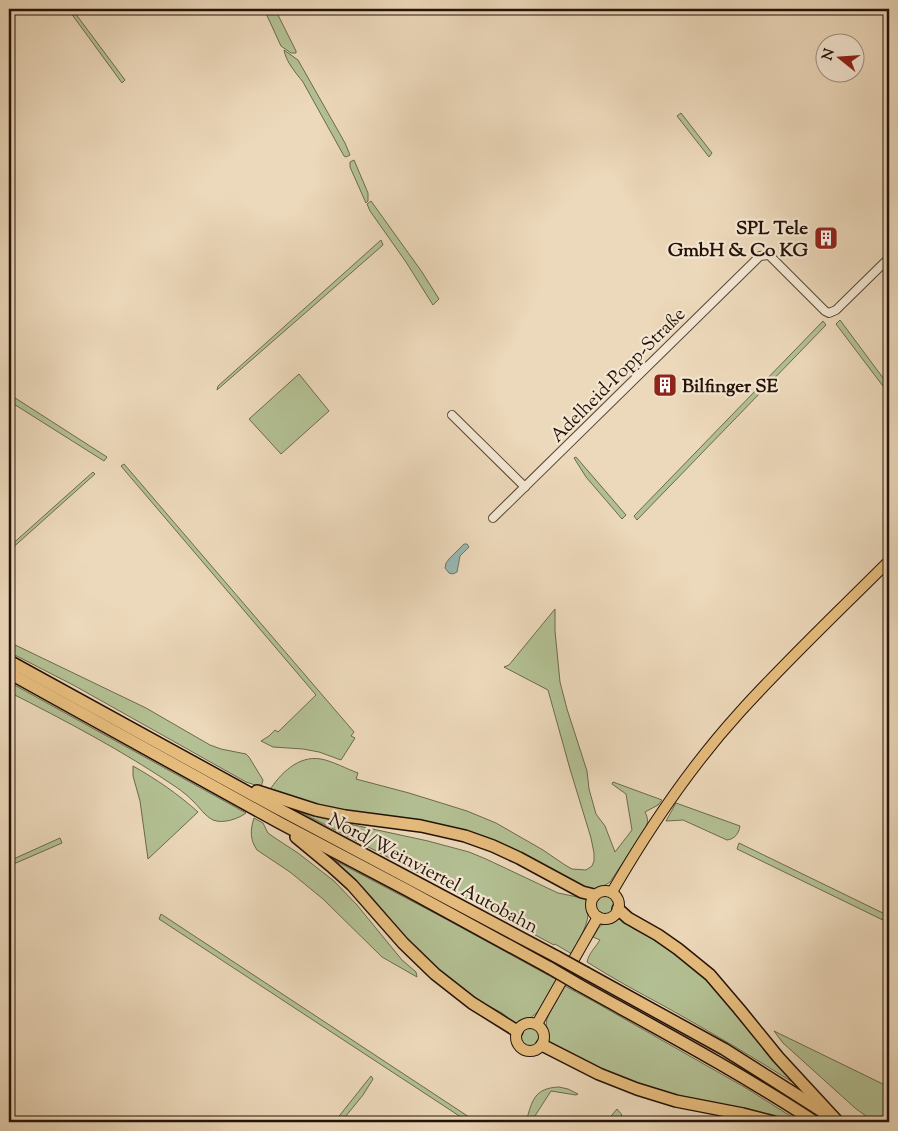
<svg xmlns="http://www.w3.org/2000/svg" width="898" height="1131" viewBox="0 0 898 1131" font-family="'Sorts Mill Goudy',serif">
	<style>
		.green { fill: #b3c093; stroke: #6c694d }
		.water { fill: #99b9b3; stroke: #6a766e }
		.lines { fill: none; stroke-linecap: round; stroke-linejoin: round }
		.minor-casing { stroke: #564434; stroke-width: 10 }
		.major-casing { stroke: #241207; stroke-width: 12 }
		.highway-casing { stroke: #241207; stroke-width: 14 }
		.minor { stroke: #f3e6d2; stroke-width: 8 }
		.major { stroke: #e6bc7d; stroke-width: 10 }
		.highway { stroke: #e6bc7d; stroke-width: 11 }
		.highway-bridge-casing { stroke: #241207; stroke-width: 14; stroke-linecap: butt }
		.highway-bridge { stroke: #e6bc7d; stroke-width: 11 }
		.labels { text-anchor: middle; stroke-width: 4.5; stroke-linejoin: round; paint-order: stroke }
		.poi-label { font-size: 19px; font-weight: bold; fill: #241207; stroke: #f3e6d2; text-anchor: end }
		.street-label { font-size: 19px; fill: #241207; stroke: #f3e6d2 }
	</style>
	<rect width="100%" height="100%" fill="#ecd8ba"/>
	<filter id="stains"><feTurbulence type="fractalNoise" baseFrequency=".004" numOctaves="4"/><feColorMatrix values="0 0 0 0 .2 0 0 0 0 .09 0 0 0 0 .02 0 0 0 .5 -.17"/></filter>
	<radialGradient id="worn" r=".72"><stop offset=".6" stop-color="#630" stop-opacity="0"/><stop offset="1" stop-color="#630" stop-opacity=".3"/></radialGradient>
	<g class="green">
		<polygon points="68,9 72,9 125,80 122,83"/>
		<polygon points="264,9 275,9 296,51 296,53 291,53 281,46"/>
		<path d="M284,50L298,60L345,143L350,155L346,157L344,156L303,82C296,73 286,62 284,50Z"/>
		<polygon points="681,113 712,153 709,157 677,116"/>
		<polygon points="354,160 368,193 368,201 366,203 350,167 350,162"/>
		<polygon points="371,201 422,272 439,299 433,305 406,262 370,211 367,204"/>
		<polygon points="381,240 383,245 217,390 218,386"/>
		<polygon points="840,320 889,386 889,394 836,324"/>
		<polygon points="823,321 826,325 637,520 634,516"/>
		<polygon points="299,374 329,411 281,454 249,419"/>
		<polygon points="9,394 107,457 104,461 9,401"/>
		<polygon points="576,457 626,515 622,519 586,477 574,458"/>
		<polygon points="124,464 354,732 351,736 355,738 341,760 319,752 303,749 273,747 261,741 269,736 275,730 278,732 316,695 121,466"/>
		<polygon points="93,472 95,474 9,551 9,547"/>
		<path d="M555,609V631L560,682L567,709L587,771L589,789L596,814L605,826L615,852L632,830L626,794L612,784L613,782L662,800L658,805L645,812C649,820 648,823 644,831L610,882C605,886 594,890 587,889L525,856L363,814L311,804L269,791C280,774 298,755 321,759C332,761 347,769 358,773L356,779L409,793L467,811L496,823L543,850L565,865L572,869L586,870L592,866L594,861V853L591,838L570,769L548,690L504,667L509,665Z"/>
		<polygon points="9,642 146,708 210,745 221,749 246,754 249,757 263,780 261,787 246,782 75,686 9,652"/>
		<path d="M9,682L246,813C238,819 223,824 213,820C205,816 200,808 194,802C188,796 182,791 176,787C123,751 66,721 9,692Z"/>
		<path d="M133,766C156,779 178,794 198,812L148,859L140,801L133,776Z"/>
		<path d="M676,803L740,826C739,833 735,839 727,840L683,820L666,821Z"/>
		<path d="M291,807L317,817L428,841L469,852L486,859L558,893L587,899C585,905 588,909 588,915C587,928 577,942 572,954L555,944L554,945L436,882Z"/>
		<path d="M254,818L263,823L268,833L275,838L298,853L334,881L357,905L402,960L416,972L417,977L382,957L323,899L290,872L257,850C250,840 250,830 254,818Z"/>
		<polygon points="60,838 62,843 9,866 9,861"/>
		<polygon points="739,843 889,916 889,923 737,849"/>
		<path d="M332,859L444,918L557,980C551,990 543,1009 534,1015C528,1021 523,1017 517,1025C510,1021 508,1017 502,1013C494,1008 485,1005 478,1001C453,985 430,965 411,943C385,915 363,881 331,860Z"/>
		<circle cx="605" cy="905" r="10"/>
		<polygon points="161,914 469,1117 467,1121 159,919"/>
		<path d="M619,917L628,923L631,927L636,930L663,944L706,979L797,1085C753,1057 709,1031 664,1006C638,992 612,978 587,962C589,953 595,948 600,940L593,937C596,933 598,927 602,925C608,922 613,923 619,917Z"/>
		<path d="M565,986L593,1001L746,1088L800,1122C784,1122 765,1114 748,1110C715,1104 682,1098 650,1088C614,1077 581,1059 549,1042V1034L546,1026L547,1019L550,1012Z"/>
		<circle cx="531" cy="1037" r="10"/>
		<polygon points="774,1031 889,1087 889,1122 874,1122 855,1108 783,1043"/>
		<polygon points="371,1076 373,1079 363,1095 341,1122 336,1120"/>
		<path d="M559,1087L568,1089L578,1094L576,1095L551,1091L531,1122H526C532,1101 534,1088 559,1087Z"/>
		<polygon points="617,1109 622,1115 615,1122 606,1122"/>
	</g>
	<polygon class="water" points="464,544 467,544 469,547 460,556 457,572 453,574 449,573 445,568 446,563 449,559"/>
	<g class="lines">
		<g class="minor-casing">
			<g id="minor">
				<polyline points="452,415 525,487"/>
				<polyline points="493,518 760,256 769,255 825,311 829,313 836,310 889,258"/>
			</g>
		</g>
		<g class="major-casing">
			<g id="major">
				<circle cx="605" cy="905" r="14"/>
				<path d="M612,892C649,828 690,767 740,712C787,660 839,611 889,561"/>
				<circle cx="530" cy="1037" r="14"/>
				<polyline points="537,1024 598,917"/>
			</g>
		</g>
		<g class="highway-casing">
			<g id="highway">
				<polyline points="9,661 273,806 557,957"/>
				<polyline points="9,673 280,823 407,890 550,968"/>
				<polyline points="257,791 316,810 345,816 421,826 465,836 493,846 519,858 582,892 594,895"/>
				<polyline points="296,837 331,866 352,885 403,943 435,974 472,1003 517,1031"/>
				<polyline points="618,909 628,918 658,935 678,949 710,975 739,1009 778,1057 838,1122"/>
				<polyline points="586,973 724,1049 825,1113"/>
				<path d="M579,985C658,1029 739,1072 815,1122"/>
				<polyline points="542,1045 599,1074 637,1089 676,1101 743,1114 774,1122"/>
			</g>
		</g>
		<use href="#minor" class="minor"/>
		<use href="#major" class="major"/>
		<use href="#highway" class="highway"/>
		<g class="highway-bridge-casing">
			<g id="highway-bridge">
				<polyline points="557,957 586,973"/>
				<polyline points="550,968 579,985"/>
			</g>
		</g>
		<use href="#highway-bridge" class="highway-bridge"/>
	</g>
	<defs>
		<g id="building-square" transform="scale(1.25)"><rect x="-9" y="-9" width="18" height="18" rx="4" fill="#8f2418" stroke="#f3e6d2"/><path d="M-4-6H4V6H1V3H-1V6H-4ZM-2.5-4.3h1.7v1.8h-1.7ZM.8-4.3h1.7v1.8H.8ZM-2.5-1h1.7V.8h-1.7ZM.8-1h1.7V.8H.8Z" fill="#fff"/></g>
	</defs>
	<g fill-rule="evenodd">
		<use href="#building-square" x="826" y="238"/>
		<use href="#building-square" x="665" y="385"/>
	</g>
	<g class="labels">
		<g class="poi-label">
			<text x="808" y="234">SPL Tele<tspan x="808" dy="22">GmbH &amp; Co KG</tspan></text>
			<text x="682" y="392" text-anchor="start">Bilfinger SE</text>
		</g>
		<g class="street-label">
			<text transform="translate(617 374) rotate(-45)" y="7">Adelheid-Popp-Straße</text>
			<text transform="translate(434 872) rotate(28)" y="7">Nord/Weinviertel Autobahn</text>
		</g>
	</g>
	<rect width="898" height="1131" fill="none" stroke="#ecd8ba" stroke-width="30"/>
	<rect x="10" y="10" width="878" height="1111" fill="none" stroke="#241207" stroke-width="2.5"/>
	<rect x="15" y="15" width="868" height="1101" fill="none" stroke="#241207"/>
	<g transform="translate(840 58) rotate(287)"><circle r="24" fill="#f3e6d2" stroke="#a09181"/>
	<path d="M0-4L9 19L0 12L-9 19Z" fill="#8f2418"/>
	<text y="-8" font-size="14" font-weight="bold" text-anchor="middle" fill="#241207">N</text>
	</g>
	<rect width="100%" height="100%" filter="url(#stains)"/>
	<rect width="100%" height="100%" fill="url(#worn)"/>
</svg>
